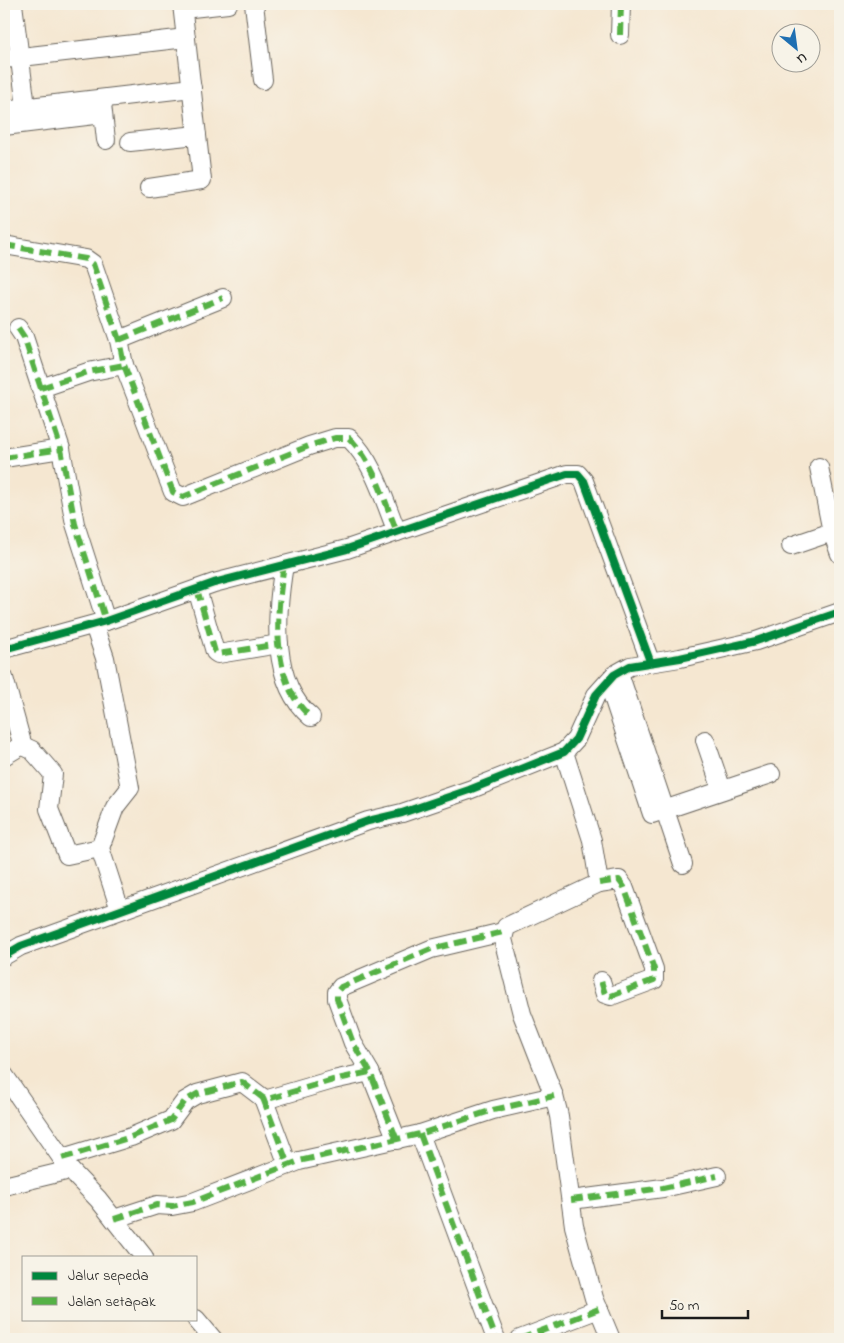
<svg xmlns="http://www.w3.org/2000/svg" width="844" height="1343" viewBox="0 0 844 1343" font-family="'Indie Flower',sans-serif">
	<style>
		.lines { fill: none; stroke-linecap: round; stroke-linejoin: round }
		.minor-casing { stroke: #68635b; stroke-width: 20 }
		.minor { stroke: #fff; stroke-width: 18 }
		.quiet { stroke: #55b145; stroke-width: 6; stroke-dasharray: 12 6; stroke-linecap: butt }
		.cycleway-casing { stroke: #f7f3e8; stroke-width: 11 }
		.cycleway { stroke: #00873e; stroke-width: 8 }
	</style>
	<rect width="100%" height="100%" fill="#f7f3e8"/>
	<filter id="ink" filterUnits="userSpaceOnUse"><feTurbulence type="fractalNoise" baseFrequency=".02" numOctaves="2"/><feDisplacementMap in="SourceGraphic" scale="10" xChannelSelector="R" yChannelSelector="G"/><feConvolveMatrix kernelMatrix="1 2 1 2 8 2 1 2 1" color-interpolation-filters="sRGB"/></filter>
	<filter id="wash" filterUnits="userSpaceOnUse"><feTurbulence type="fractalNoise" baseFrequency=".0096" numOctaves="4" result="noise"/><feDisplacementMap in="SourceGraphic" scale="20" xChannelSelector="R" yChannelSelector="G"/><feGaussianBlur stdDeviation="1.12" result="paint"/><feColorMatrix in="noise" values="0 0 0 0 0 0 0 0 0 0 0 0 0 0 0 0 0 1.4 0 .05"/><feComposite in="paint" operator="in"/></filter>
	<g filter="url(#wash)">
		<rect width="100%" height="100%" fill="#f5e7d1"/>
	</g>
	<g filter="url(#ink)">
		<g class="lines">
			<g class="minor-casing">
				<g id="minor">
					<polyline points="13,4 26,107"/>
					<polyline points="254,4 263,80"/>
					<polyline points="183,9 228,4"/>
					<polyline points="620,35 621,4"/>
					<polyline points="4,59 186,38"/>
					<polyline points="102,104 106,140"/>
					<polyline points="4,110 192,88"/>
					<polyline points="4,126 103,114"/>
					<polyline points="130,142 197,135"/>
					<polyline points="149,188 202,180 182,4"/>
					<path d="M4,245L86,259L93,264L119,340L124,365L173,492L183,497L309,446L335,438H349C374,462 384,500 397,532"/>
					<polyline points="18,328 24,337 61,449 75,524 106,621"/>
					<polyline points="119,340 223,298"/>
					<polyline points="41,388 88,372 124,365"/>
					<polyline points="4,458 61,449"/>
					<polyline points="819,467 832,532 840,554"/>
					<polyline points="791,546 832,532"/>
					<path d="M284,565C276,613 270,683 311,717"/>
					<polyline points="197,589 215,652 218,654 279,644"/>
					<polyline points="94,625 105,658 130,788 115,807 100,848 120,910"/>
					<polyline points="4,649 106,621 214,583 347,549 567,474 578,474 584,481 650,661"/>
					<polyline points="619,673 683,864"/>
					<polyline points="4,678 22,743 19,747 4,756"/>
					<polyline points="608,682 652,814 771,774"/>
					<polyline points="705,740 722,790"/>
					<polyline points="21,745 32,750 53,774 49,809 67,855 100,848"/>
					<polyline points="564,752 592,840 599,883 506,927 503,939 522,1014 554,1096 559,1116 574,1226 594,1298 611,1339"/>
					<polyline points="599,883 619,880 624,887 654,969 654,980 611,996 605,994 601,981"/>
					<polyline points="4,956 21,946 368,821 402,813 469,790 564,752 576,739 596,695 614,675 630,666 680,658 756,641 840,612"/>
					<polyline points="370,1072 353,1043 337,999 337,992 341,987 431,949 503,932"/>
					<polyline points="4,1075 70,1170 98,1199 144,1257"/>
					<polyline points="263,1098 288,1165"/>
					<polyline points="420,1134 496,1339"/>
					<polyline points="62,1158 131,1137 171,1120 185,1101 197,1094 242,1082 263,1098 268,1099 333,1080 370,1072 397,1140"/>
					<polyline points="4,1186 70,1170"/>
					<polyline points="571,1200 663,1188 717,1176"/>
					<polyline points="114,1219 157,1205 172,1206 193,1202 299,1161 420,1134 493,1110 554,1096"/>
					<polyline points="196,1319 213,1339"/>
					<polyline points="520,1339 599,1309"/>
				</g>
			</g>
			<use href="#minor" class="minor"/>
			<g class="quiet">
				<polyline points="620,35 621,4"/>
				<path d="M4,245L86,259L93,264L119,340L124,365L173,492L183,497L309,446L335,438H349C374,462 384,500 397,532"/>
				<polyline points="18,328 24,337 61,449 75,524 106,621"/>
				<polyline points="119,340 223,298"/>
				<polyline points="41,388 88,372 124,365"/>
				<polyline points="4,458 61,449"/>
				<path d="M284,565C276,613 270,683 311,717"/>
				<polyline points="197,589 215,652 218,654 279,644"/>
				<polyline points="599,883 619,880 624,887 654,969 654,980 611,996 605,994 601,981"/>
				<polyline points="370,1072 353,1043 337,999 337,992 341,987 431,949 503,932"/>
				<polyline points="263,1098 288,1165"/>
				<polyline points="420,1134 496,1339"/>
				<polyline points="62,1158 131,1137 171,1120 185,1101 197,1094 242,1082 263,1098 268,1099 333,1080 370,1072 397,1140"/>
				<polyline points="571,1200 663,1188 717,1176"/>
				<polyline points="114,1219 157,1205 172,1206 193,1202 299,1161 420,1134 493,1110 554,1096"/>
				<polyline points="520,1339 599,1309"/>
			</g>
			<g class="cycleway-casing">
				<g id="cycleway">
					<polyline points="4,649 106,621 214,583 347,549 567,474 578,474 584,481 650,661"/>
					<polyline points="4,956 21,946 368,821 402,813 469,790 564,752 576,739 596,695 614,675 630,666 680,658 756,641 840,612"/>
				</g>
			</g>
			<use href="#cycleway" class="cycleway"/>
		</g>
	</g>
	<rect width="844" height="1343" fill="none" stroke="#f7f3e8" stroke-width="20"/>
	<rect x="22" y="1256" width="175" height="65" fill="#f7f3e8" stroke="#9f9d96"/>
	<rect x="32" y="1272" width="25" height="8" fill="#00873e" stroke="#9f9d96"/>
	<text x="68" y="1280" font-size="15" fill="#1c1c1c">Jalur sepeda</text>
	<rect x="32" y="1297" width="25" height="8" fill="#55b145" stroke="#9f9d96"/>
	<text x="68" y="1306" font-size="15" fill="#1c1c1c">Jalan setapak</text>
	<g transform="translate(796 48) rotate(151)"><circle r="24" fill="#f7f3e8" stroke="#9f9d96"/>
	<path d="M0-4L9 19L0 12L-9 19Z" fill="#1f6fb2"/>
	<text y="-8" font-size="14" font-weight="bold" text-anchor="middle" fill="#1c1c1c">U</text>
	</g>
	<path d="M662 1310v8h86v-8" fill="none" stroke="#1c1c1c" stroke-width="2.5"/>
	<text x="669" y="1310" font-size="15" fill="#1c1c1c" stroke="#f7f3e8" stroke-width="4" paint-order="stroke">50 m</text>
</svg>
